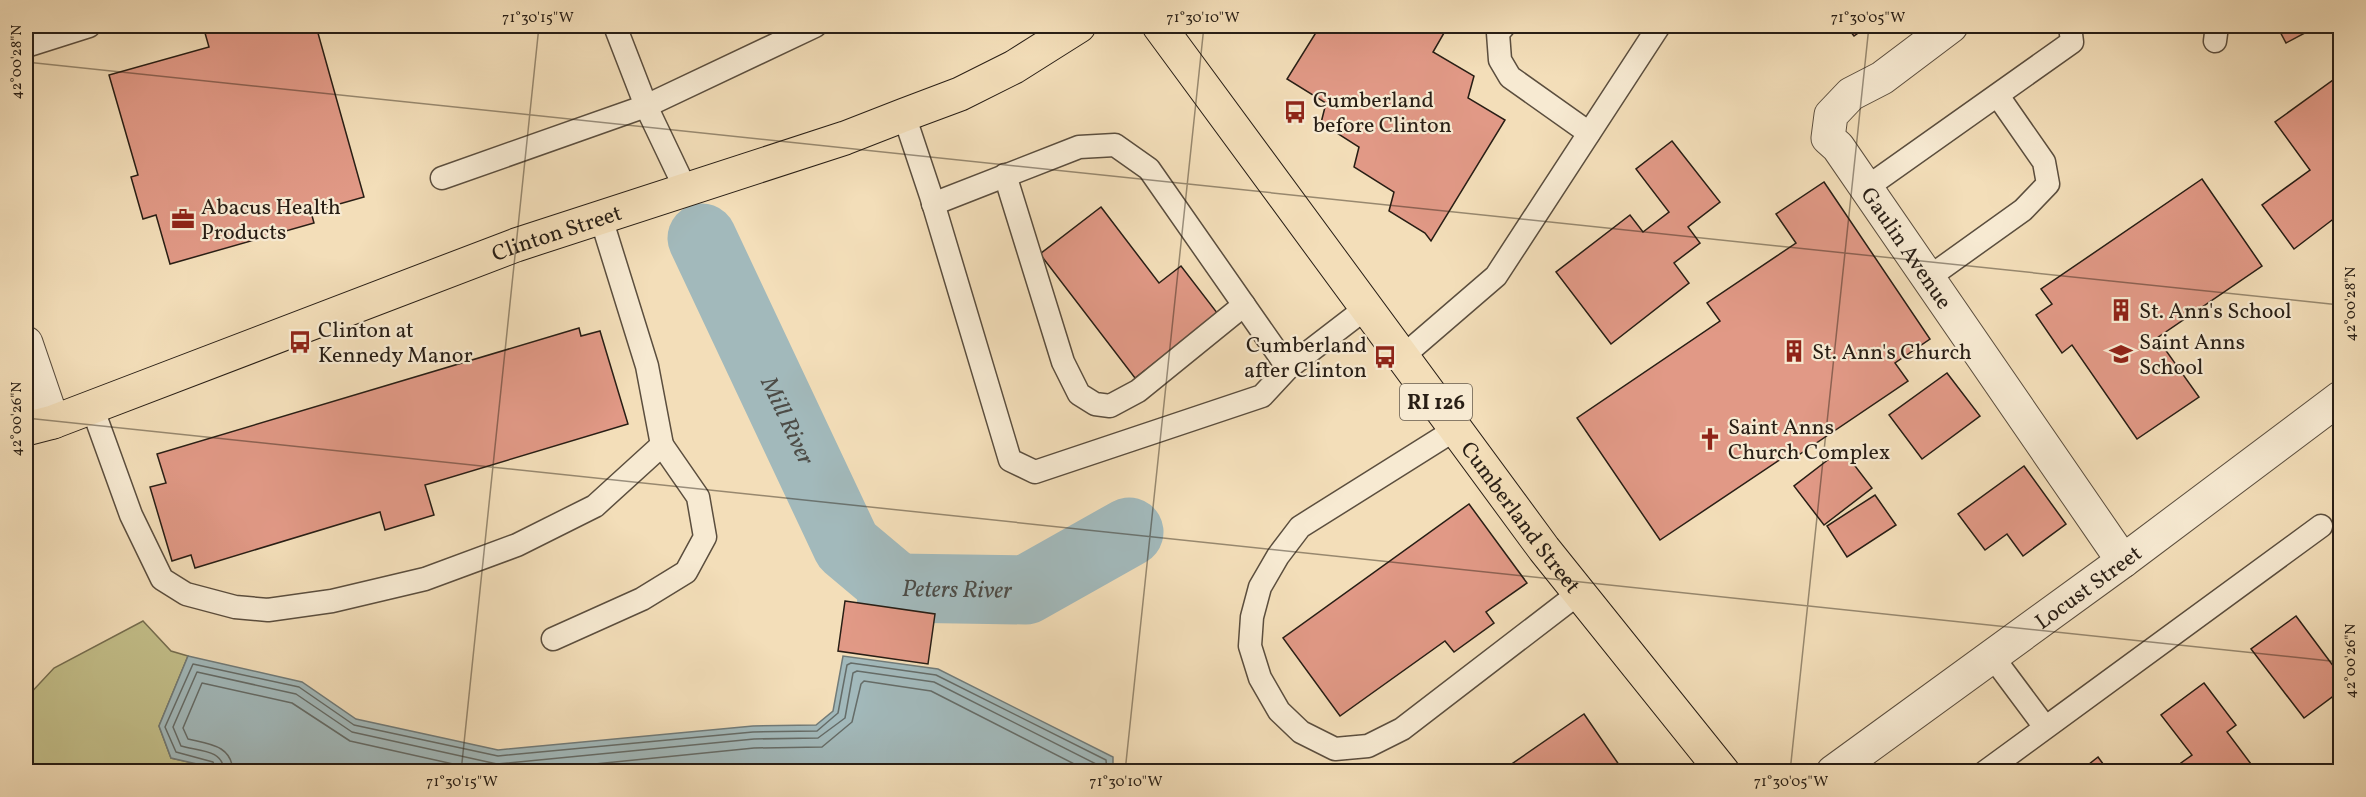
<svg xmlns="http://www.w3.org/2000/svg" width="2366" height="797" viewBox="0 0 2366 797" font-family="Vollkorn,serif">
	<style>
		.green { fill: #c3bf8a; stroke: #766e50; stroke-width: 1.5 }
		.water { fill: #a2b9bb; stroke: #717b79; stroke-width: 1.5 }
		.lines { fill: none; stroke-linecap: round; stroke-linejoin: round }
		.shore { stroke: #656c68; stroke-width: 1.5 }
		.river { stroke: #a2b9bb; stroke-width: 69 }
		.building { fill: #e19986; stroke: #281e15; stroke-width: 1.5 }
		.service-casing { stroke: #5b4e3e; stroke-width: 25 }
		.minor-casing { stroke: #5b4e3e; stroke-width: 35 }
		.tertiary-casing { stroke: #5b4e3e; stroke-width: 35 }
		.primary-casing { stroke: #281e15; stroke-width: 35 }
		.service { stroke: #f7ead2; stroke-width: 22 }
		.minor { stroke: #f7ead2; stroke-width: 33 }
		.tertiary { stroke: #f7ead2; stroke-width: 33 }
		.primary { stroke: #f3deb9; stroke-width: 33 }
		.ticks { fill: none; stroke: #281e15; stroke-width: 1.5; stroke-opacity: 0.45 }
		.labels { text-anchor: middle; stroke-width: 4.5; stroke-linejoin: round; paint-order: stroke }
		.shield { fill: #f7ead2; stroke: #665b4e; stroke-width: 1.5 }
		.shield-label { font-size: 21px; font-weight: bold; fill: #281e15 }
		.poi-label { font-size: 22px; fill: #281e15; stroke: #f7ead2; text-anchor: start }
		.street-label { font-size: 22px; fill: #281e15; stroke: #f7ead2 }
		.water-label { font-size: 24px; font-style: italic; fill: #4d4c47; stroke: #f7ead2 }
		.neatline { fill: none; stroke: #281e15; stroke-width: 2 }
		.ticks-label { font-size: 15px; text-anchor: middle; fill: #281e15 }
	</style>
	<rect width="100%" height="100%" fill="#f3deb9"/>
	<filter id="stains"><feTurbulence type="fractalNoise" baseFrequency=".00333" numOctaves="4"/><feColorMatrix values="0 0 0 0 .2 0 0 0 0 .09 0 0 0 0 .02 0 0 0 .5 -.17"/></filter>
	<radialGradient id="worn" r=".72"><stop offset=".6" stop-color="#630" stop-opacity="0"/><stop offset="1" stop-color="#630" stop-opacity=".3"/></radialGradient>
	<polygon class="green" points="143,621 171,651 188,656 159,726 171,758 211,767 211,771 26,771 26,698 54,668"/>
	<polygon class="water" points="188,656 302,682 356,719 498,750 753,726 816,725 833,711 843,656 938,669 1113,757 1113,771 211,771 210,767 171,758 159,726"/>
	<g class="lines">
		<g class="shore">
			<polyline points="217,772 213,762 176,752 165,727 193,664 299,687 354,725 498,756 753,732 817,731 838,713 847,665 851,663 936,675 1106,760 1107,772"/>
			<path d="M224,772C224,749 198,751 181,746L173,727L197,672L296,694L352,732L497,764L754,739L818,738L845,718L853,673L857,671L934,682L1098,765L1100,772"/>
			<path d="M233,772C232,745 209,744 188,739L183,728L202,683L292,703L350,741L489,772"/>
			<polyline points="515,772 754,748 822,747 852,722 861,684 864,681 931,691 1090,772"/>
		</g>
		<g class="river">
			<path id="s1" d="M702,238L847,546L897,588"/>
			<path id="s2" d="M891,607L897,588L1026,590L1129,532"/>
		</g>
	</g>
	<g class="building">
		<polygon points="203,26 316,26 364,197 311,212 314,223 170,264 156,215 143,219 131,177 138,175 109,75 209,47"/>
		<polygon points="1320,26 1432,26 1444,33 1433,52 1474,76 1468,98 1505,120 1431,241 1425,233 1389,211 1394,192 1354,167 1359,147 1321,123 1326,103 1287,79"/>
		<polygon points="1846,26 1868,26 1854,36"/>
		<polygon points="2277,26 2318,26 2286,43"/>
		<polygon points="2340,75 2340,214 2294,249 2262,205 2310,170 2275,122"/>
		<polygon points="1672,141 1720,202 1688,227 1700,243 1674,263 1689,283 1611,344 1556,272 1630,215 1643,232 1669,212 1636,169"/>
		<polygon points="2202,179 2262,266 2157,338 2199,397 2137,439 2072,345 2062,353 2036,315 2052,304 2041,289"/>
		<polygon points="1824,182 1930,339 1895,363 1908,381 1800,454 1796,449 1660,540 1577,418 1720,321 1707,303 1796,243 1776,214"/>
		<polygon points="1101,207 1159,283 1181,266 1218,314 1135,378 1040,254"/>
		<polygon points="579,328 581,336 600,331 628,424 425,485 434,515 385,530 380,512 195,568 191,555 172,561 150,487 166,483 157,454"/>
		<polygon points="1947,373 1980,416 1922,459 1889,415"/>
		<polygon points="1842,449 1872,488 1824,525 1794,486"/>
		<polygon points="2024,466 2066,524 2023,556 2007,534 1985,550 1958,514"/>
		<polygon points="1875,495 1896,525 1847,557 1827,526"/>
		<polygon points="1469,504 1527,583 1486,612 1494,623 1454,652 1445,641 1340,716 1283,638"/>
		<polygon points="845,601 935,614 928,664 838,651"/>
		<polygon points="2296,616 2340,675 2340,691 2304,718 2251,649"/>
		<polygon points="2204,683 2236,725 2227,732 2257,772 2187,772 2181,763 2192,755 2161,715"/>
		<polygon points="1584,714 1624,772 1500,772"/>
		<polygon points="2098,757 2109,772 2079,772"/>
	</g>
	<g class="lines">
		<g class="service-casing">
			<g id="service">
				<polyline points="615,26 646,106 686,190"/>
				<polyline points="1504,26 1498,33 1500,60 1510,77 1589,133"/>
				<polyline points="2215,41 2217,26"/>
				<polyline points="26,46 89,26"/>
				<polyline points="904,115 931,196 1010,460 1035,472 1262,396 1288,368 1366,308"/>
				<polyline points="1005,175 1063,362 1079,394 1095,404 1110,406 1138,391 1244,305"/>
				<polyline points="442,178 646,106 815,26"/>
				<polyline points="1866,188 2072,42 2070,26"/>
				<polyline points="933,204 1079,147 1115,145 1149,169 1288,368"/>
				<polyline points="1928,278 2023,210 2048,184 2044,162 1998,96"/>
				<polyline points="1402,357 1496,276 1659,26"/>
				<polyline points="92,407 131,515 162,579 186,594 235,607 268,610 332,601 425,579 517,545 595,506 662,445 647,366 601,218"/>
				<polyline points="1456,429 1300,527 1278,556 1260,587 1252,617 1250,646 1260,678 1279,711 1301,732 1335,749 1368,746 1402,729 1579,593"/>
				<polyline points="553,639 642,599 686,572 705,537 698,497 662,445"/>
				<polyline points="1992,656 2045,727"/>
				<polyline points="1985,772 2321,526"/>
			</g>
		</g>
		<g class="minor-casing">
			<g id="minor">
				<path id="s3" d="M1951,26L1882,78L1851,94L1831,115L1828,138L1838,147L2123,561"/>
				<polyline points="26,343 53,422"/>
			</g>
		</g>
		<g class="tertiary-casing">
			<g id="tertiary">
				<path id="s4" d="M1833,772L2123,561L2340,398"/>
			</g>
		</g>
		<g class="primary-casing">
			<g id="primary">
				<path id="s5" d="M1159,26L1544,549L1723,772"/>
				<path id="s6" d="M26,429L53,422L516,245L845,138L904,115L960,94L1014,67L1079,26"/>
			</g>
		</g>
		<use href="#service" class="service"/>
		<use href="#minor" class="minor"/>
		<use href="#tertiary" class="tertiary"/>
		<use href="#primary" class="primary"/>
	</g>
	<path class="ticks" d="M26,62L2340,305M26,418L2340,662M461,772L539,26M1125,772L1204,26M1790,772L1869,26"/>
	<defs>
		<g id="bus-bare" transform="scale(1.8)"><path d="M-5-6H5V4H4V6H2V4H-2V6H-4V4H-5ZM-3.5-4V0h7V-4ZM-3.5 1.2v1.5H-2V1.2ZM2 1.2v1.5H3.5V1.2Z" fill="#8f2418" stroke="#f7ead2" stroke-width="2.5" paint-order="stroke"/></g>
		<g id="office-bare" transform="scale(1.8)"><path d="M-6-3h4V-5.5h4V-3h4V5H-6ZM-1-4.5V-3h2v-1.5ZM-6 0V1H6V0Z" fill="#8f2418" stroke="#f7ead2" stroke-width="2.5" paint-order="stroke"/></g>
		<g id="building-bare" transform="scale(1.8)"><path d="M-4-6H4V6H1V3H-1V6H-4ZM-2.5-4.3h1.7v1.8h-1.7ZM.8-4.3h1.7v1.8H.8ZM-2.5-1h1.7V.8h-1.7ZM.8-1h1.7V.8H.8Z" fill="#8f2418" stroke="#f7ead2" stroke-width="2.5" paint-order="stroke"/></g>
		<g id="school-bare" transform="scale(1.8)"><path d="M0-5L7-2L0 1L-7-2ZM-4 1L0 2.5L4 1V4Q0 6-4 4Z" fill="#8f2418" stroke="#f7ead2" stroke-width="2.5" paint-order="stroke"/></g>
		<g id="church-bare" transform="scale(1.8)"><path d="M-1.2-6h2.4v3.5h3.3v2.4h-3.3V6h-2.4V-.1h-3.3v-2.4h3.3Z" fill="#8f2418" stroke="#f7ead2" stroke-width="2.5" paint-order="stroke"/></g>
	</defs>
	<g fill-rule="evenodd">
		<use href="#bus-bare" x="1295" y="112"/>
		<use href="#office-bare" x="183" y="219"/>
		<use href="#building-bare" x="2121" y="310"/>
		<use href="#bus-bare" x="300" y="342"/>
		<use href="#building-bare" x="1794" y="351"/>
		<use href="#school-bare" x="2121" y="354"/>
		<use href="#bus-bare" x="1385" y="357"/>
		<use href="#church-bare" x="1710" y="439"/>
	</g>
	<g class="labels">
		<rect class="shield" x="1400" y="384" width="72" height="36" rx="4.5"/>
		<g class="shield-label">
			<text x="1436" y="409">RI 126</text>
		</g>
		<g class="poi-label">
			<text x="1313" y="107">Cumberland<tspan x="1313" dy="25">before Clinton</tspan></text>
			<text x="201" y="214">Abacus Health<tspan x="201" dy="25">Products</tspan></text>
			<text x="2139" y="318">St. Ann's School</text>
			<text x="318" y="337">Clinton at<tspan x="318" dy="25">Kennedy Manor</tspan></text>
			<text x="2139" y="349">Saint Anns<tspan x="2139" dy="25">School</tspan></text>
			<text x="1367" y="352" text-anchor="end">Cumberland<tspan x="1367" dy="25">after Clinton</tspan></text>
			<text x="1812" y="359">St. Ann's Church</text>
			<text x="1728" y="434">Saint Anns<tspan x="1728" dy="25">Church Complex</tspan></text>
		</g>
		<g class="street-label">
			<text dy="8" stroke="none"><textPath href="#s6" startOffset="566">Clinton Street</textPath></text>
			<text dy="8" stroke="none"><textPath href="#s3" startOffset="309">Gaulin Avenue</textPath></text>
			<text dy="8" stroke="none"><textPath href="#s5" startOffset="610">Cumberland Street</textPath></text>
			<text dy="8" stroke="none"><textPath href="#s4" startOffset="315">Locust Street</textPath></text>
		</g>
		<g class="water-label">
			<text dy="8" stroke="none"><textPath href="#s1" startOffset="202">Mill River</textPath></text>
			<text dy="8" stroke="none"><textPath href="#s2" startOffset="80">Peters River</textPath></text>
		</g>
	</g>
	<rect width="2366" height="797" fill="none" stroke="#f3deb9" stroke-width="66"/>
	<rect x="33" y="33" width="2300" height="731" class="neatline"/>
	<g class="ticks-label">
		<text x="538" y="22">71°30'15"W</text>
		<text x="1203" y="22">71°30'10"W</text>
		<text x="1868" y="22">71°30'05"W</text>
		<text transform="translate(16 62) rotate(-90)" y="5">42°00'28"N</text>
		<text transform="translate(2350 304) rotate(-90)" y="5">42°00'28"N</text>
		<text transform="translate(16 419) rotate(-90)" y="5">42°00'26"N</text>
		<text transform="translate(2350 661) rotate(-90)" y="5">42°00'26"N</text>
		<text x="462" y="786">71°30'15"W</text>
		<text x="1126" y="786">71°30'10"W</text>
		<text x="1791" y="786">71°30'05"W</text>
	</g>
	<rect width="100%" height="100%" filter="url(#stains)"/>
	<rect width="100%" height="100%" fill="url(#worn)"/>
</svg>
